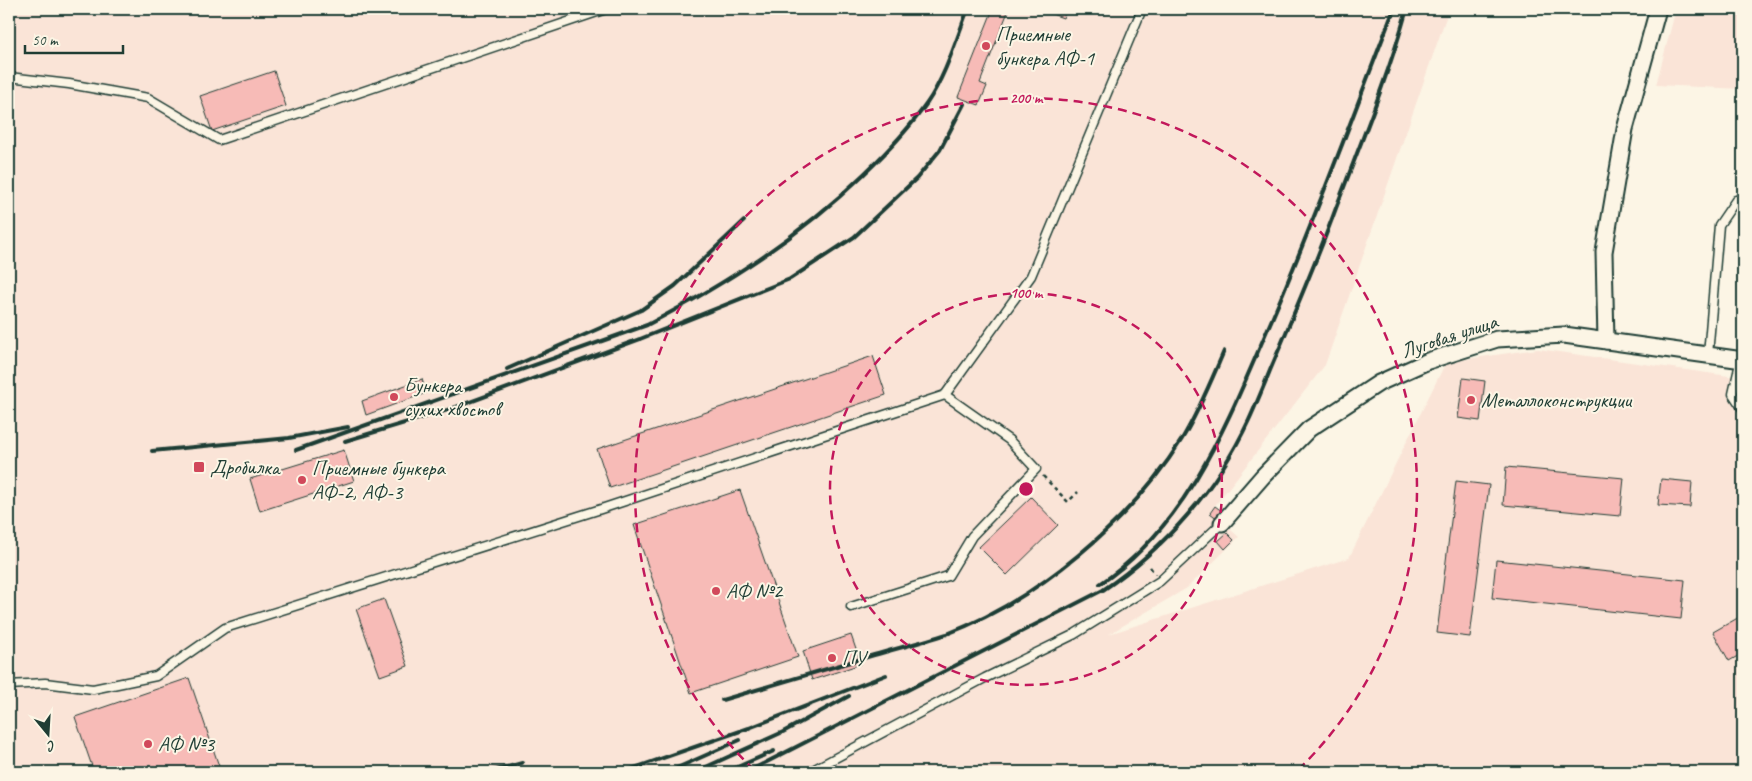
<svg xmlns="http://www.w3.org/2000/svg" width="1752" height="781" viewBox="0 0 1752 781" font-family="Caveat,sans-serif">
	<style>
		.built { fill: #fae4d7 }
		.building { fill: #f7bbb7; stroke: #1f3d34 }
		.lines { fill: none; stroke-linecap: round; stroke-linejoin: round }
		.lane-casing { stroke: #1f3d34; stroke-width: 11 }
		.street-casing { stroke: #1f3d34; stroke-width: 19 }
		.path { stroke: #1f3d34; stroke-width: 2.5; stroke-dasharray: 4 4; stroke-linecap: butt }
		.lane { stroke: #fcf5e5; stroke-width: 8 }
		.street { stroke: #fcf5e5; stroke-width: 15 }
		.rail { stroke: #1f3d34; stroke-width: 4 }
		.ring { fill: none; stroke: #c2185b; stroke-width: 2.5; stroke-dasharray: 9 6 }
		.poi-dot { fill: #d1495b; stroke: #fcf5e5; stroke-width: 2 }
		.labels { text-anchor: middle; stroke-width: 4; stroke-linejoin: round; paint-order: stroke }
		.poi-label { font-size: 21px; fill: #1f3d34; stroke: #fcf5e5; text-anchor: start }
		.street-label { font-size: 21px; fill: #1f3d34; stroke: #fcf5e5 }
		.centre { fill: #c2185b; stroke: #fcf5e5; stroke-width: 2.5 }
		.ring-label { font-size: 15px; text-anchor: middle; font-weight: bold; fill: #c2185b; stroke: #fcf5e5; stroke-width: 4; stroke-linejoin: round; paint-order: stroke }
	</style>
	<rect width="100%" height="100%" fill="#fcf5e5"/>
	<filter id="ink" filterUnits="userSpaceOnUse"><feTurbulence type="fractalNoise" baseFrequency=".02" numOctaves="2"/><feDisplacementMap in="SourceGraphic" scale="10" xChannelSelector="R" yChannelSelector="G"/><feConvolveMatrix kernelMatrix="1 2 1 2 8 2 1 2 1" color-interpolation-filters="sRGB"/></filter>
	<g filter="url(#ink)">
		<g class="built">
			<polygon points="9,9 1449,9 1325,365 1210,512 1239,537 1187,588 1109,634 1349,558 1446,362 1538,349 1743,378 1743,772 9,772"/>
			<polygon points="1676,9 1743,9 1743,89 1656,85"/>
		</g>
		<g class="building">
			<polygon points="993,9 1009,9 980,83 987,86 979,105 958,97"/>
			<polygon points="1038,9 1067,9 1063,18"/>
			<polygon points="274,71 286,106 212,131 200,96"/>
			<polygon points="873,356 886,395 610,488 597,449"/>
			<polygon points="1463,378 1485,381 1480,421 1458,418"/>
			<polygon points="422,379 426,393 366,415 362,401"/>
			<polygon points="344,450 354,481 260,511 250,479"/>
			<polygon points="1506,467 1624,478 1620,516 1503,505"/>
			<polygon points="1661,479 1692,482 1690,507 1658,505"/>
			<polygon points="1456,481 1489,485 1470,637 1437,633"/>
			<polygon points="740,490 798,657 691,693 634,525"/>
			<polygon points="1031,497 1058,525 1007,575 979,547"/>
			<polygon points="1215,506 1223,512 1218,519 1210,513"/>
			<polygon points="1227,533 1234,540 1225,549 1218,541"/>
			<polygon points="1496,560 1685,580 1681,619 1492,598"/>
			<polygon points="384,599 408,666 380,676 356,609"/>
			<polygon points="1743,615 1743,653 1729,661 1713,632"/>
			<polygon points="851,635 861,664 812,680 803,651"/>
			<polygon points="189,678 221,772 94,772 75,717"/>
		</g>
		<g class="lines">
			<g class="lane-casing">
				<g id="lane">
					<polyline points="9,77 69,84 148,98 219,140 606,9"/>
					<polyline points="1708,355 1719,225 1736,200 1743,199"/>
					<polyline points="1741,359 1733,394 1743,409"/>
					<polyline points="945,395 1031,276 1142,9"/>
					<polyline points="9,685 45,683 93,689 156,676 225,628 601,509 945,395 1009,440 1036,469 972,536 948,576 851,607"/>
					<polyline points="809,772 985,678 1073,635 1160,581 1222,523"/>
				</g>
			</g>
			<g class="street-casing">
				<g id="street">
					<polyline points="1606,341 1604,252 1625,129 1658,9"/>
					<polyline points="1222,523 1263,476 1309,429 1379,383 1428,361 1497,339 1564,335 1743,360"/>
				</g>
			</g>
			<g class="path">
				<polyline points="1043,476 1068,502 1078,492"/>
				<polyline points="1150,567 1155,574"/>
			</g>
			<use href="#lane" class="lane"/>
			<use href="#street" class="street"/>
			<g class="rail">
				<polyline points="507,369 641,310 675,286 744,221"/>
				<polyline points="345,441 451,409 640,339 790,279 854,237 917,178 940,150 964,104"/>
				<path d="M296,450L647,325C727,283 799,237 864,174C887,152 909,129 927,103C946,75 956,40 968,9"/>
				<polyline points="152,451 289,438 348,427"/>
				<path d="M1100,584C1191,523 1230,415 1272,319C1316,217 1354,112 1394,9"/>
				<path d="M722,700C773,685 824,670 874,655C898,648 923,642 947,634C1037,600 1131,521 1182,439C1199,411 1211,381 1224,351"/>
				<polyline points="489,772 522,763"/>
				<polyline points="623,772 749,728 886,675"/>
				<polyline points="668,772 740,740"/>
				<polyline points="695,772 783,732 849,696"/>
				<polyline points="726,772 774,751"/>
				<path d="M747,772L1103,590C1165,548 1217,489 1249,420C1260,396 1269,372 1280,347C1299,301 1319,255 1336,208C1361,142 1388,77 1407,9"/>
			</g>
		</g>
	</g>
	<g class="ring">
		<circle cx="1026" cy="489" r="196"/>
		<path d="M754 770A391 391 0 1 1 1298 770"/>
	</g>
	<g class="poi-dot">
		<circle cx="986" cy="46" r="5"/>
		<circle cx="394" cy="397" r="5"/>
		<circle cx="1471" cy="400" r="5"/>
		<rect x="193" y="461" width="12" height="12" rx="2.5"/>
		<circle cx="302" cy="480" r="5"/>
		<circle cx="716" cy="591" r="5"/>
		<circle cx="832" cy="658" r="5"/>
		<circle cx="148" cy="744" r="5"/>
	</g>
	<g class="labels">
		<g class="poi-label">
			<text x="996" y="41">Приемные<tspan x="996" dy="24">бункера АФ-1</tspan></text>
			<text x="404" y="392">Бункера<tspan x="404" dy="24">сухих хвостов</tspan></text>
			<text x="1481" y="407">Металлоконструкции</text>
			<text x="210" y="474">Дробилка</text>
			<text x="312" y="475">Приемные бункера<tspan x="312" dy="24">АФ-2, АФ-3</tspan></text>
			<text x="726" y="598">АФ №2</text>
			<text x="842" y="665">ПУ</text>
			<text x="158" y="751">АФ №3</text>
		</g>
		<g class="street-label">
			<text transform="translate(1449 336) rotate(-18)" y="7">Луговая улица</text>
		</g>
	</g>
	<circle cx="1026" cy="489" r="8" class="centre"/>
	<g class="ring-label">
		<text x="1026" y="103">200 m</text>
		<text x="1026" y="298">100 m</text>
	</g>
	<rect width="1752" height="781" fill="none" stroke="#fcf5e5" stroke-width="30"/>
	<rect x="15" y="15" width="1722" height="751" fill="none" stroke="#1f3d34" stroke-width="2" filter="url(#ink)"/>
	<g transform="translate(48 734) rotate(162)" stroke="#fcf5e5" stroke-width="4" paint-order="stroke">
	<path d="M0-4L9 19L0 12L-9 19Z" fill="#1f3d34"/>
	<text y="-8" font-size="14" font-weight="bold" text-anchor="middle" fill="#1f3d34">С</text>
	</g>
	<path d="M25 45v8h98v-8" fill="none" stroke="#1f3d34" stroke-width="2.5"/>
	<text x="32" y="45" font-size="15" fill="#1f3d34" stroke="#fcf5e5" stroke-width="4" paint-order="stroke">50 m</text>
</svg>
